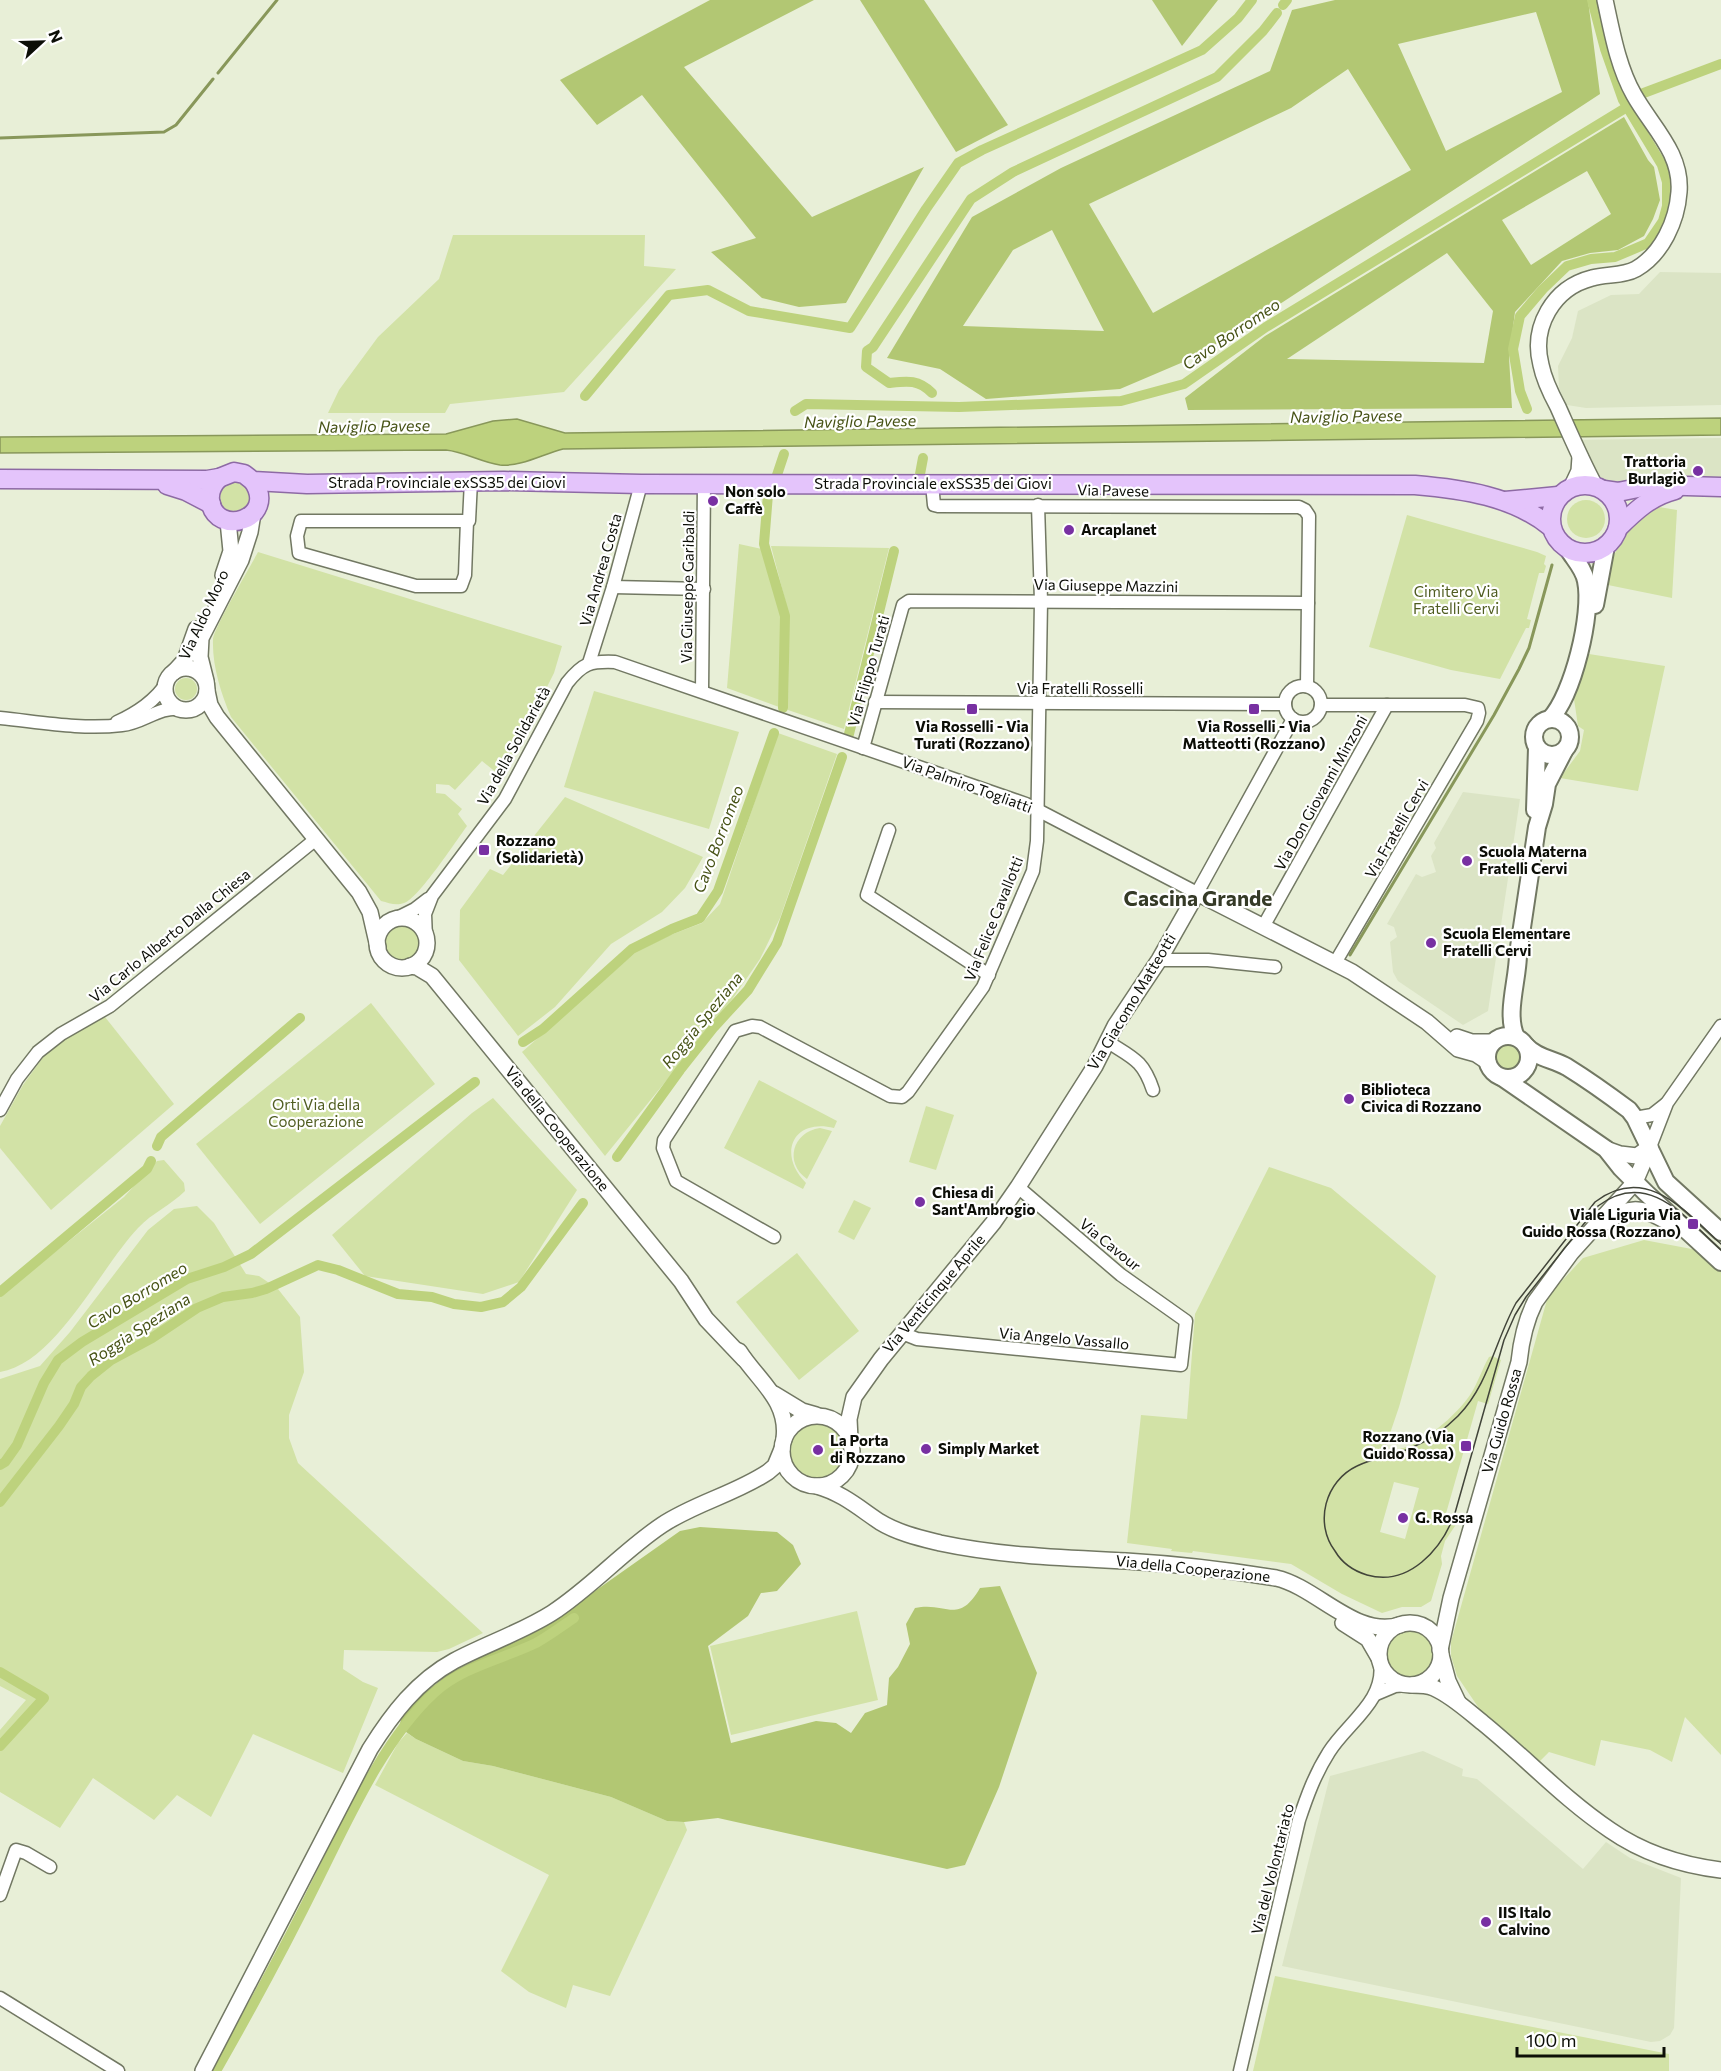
<svg xmlns="http://www.w3.org/2000/svg" width="1721" height="2071" viewBox="0 0 1721 2071" font-family="Commissioner,sans-serif">
	<style>
		.built { fill: #dbe4c5 }
		.green { fill: #d2e2a6; fill-rule: evenodd }
		.forest { fill: #b2c773; fill-rule: evenodd }
		.water { fill: #bdd27d; stroke: #88975a; stroke-width: 1.5 }
		.lines { fill: none; stroke-linecap: round; stroke-linejoin: round }
		.stream { stroke: #88975a; stroke-width: 3 }
		.canal { stroke: #bdd27d; stroke-width: 10 }
		.minor-casing { stroke: #727863; stroke-width: 15 }
		.tertiary-casing { stroke: #727863; stroke-width: 18 }
		.secondary-casing { stroke: #727863; stroke-width: 20 }
		.primary-casing { stroke: #8d6aa4; stroke-width: 21 }
		.minor { stroke: #fff; stroke-width: 12 }
		.tertiary { stroke: #fff; stroke-width: 15 }
		.secondary { stroke: #fff; stroke-width: 16 }
		.primary { stroke: #e4c4fb; stroke-width: 18 }
		.tram { stroke: #42453a; stroke-width: 1.5 }
		.poi-dot { fill: #7830a2; stroke: #fff; stroke-width: 2 }
		.labels { text-anchor: middle; stroke-width: 4.5; stroke-linejoin: round; paint-order: stroke }
		.poi-label { font-size: 15px; font-weight: bold; fill: #0c0e07; stroke: #fff; text-anchor: start }
		.street-label { font-size: 15px; fill: #0c0e07; stroke: #fff }
		.park-label { font-size: 15px; fill: #505d21; stroke: #fff }
		.water-label { font-size: 16px; font-style: italic; fill: #465215; stroke: #fff }
		.district-label { font-size: 21px; font-weight: bold; fill: #353a27; stroke: #fff }
	</style>
	<rect width="100%" height="100%" fill="#e8efd7"/>
	<g class="built">
		<polygon points="1660,272 1721,273 1721,405 1586,408 1567,405 1559,388 1558,366 1572,338 1578,311 1611,295 1639,294"/>
		<polygon points="1721,438 1721,480 1608,486 1599,482 1567,440"/>
		<polygon points="1463,792 1520,799 1488,1011 1463,1025 1398,981 1393,972 1390,942 1397,937 1394,927 1387,924 1416,874 1422,877 1436,872 1431,856 1436,848 1434,843"/>
		<polygon points="1423,1751 1463,1769 1462,1776 1477,1779 1583,1869 1606,1842 1630,1858 1681,1878 1674,2028 1670,2035 1660,2041 1651,2042 1282,1966 1330,1776"/>
	</g>
	<g class="green">
		<polygon points="453,235 645,235 644,266 676,269 564,392 450,404 445,413 328,413 339,390 378,337 439,279"/>
		<path d="M237,478L253,493L248,508C236,514 219,514 218,497C218,493 218,491 220,487C223,482 231,480 237,478Z"/>
		<circle cx="1586" cy="519" r="19"/>
		<path d="M1647,505L1677,510L1672,598L1603,584C1612,553 1627,530 1647,505Z"/>
		<polygon points="1407,515 1537,552 1546,556 1544,564 1546,566 1544,573 1539,573 1527,619 1531,620 1529,628 1526,628 1500,679 1451,670 1369,647"/>
		<polygon points="739,544 762,549 781,618 779,707 727,688"/>
		<polygon points="771,546 889,548 844,729 788,710 789,615"/>
		<path d="M258,552L562,646L554,673L502,777L482,761L455,790L449,785L436,784V793L445,794L462,809L458,814L467,826C456,841 418,899 404,903C396,906 389,903 381,901L231,717C221,693 212,666 213,639C214,628 250,567 258,552Z"/>
		<polygon points="1589,654 1665,666 1638,791 1560,778 1580,751 1584,730 1578,726 1574,699"/>
		<circle cx="186" cy="689" r="11"/>
		<polygon points="594,691 739,732 709,829 564,787"/>
		<polygon points="778,733 837,754 780,918 760,959 731,1001 605,1156 522,1052 635,953 668,936 702,923 720,904"/>
		<polygon points="565,797 703,857 685,888 662,912 611,944 555,1007 518,1036 459,960 460,910 490,869 503,875"/>
		<circle cx="402" cy="943" r="19"/>
		<polygon points="371,1003 435,1084 260,1224 196,1144"/>
		<polygon points="105,1017 174,1104 51,1210 0,1148 0,1126 23,1085 46,1053 63,1039"/>
		<circle cx="1508" cy="1057" r="15"/>
		<path d="M759,1080L837,1121L834,1128C793,1118 777,1154 806,1183L803,1189L724,1148Z"/>
		<polygon points="493,1098 577,1190 519,1282 483,1294 365,1276 332,1235 472,1113"/>
		<polygon points="926,1106 954,1115 936,1170 909,1162"/>
		<path d="M820,1128L832,1131L807,1179C784,1163 792,1132 820,1128Z"/>
		<path d="M164,1160L184,1183L185,1191C171,1205 152,1213 138,1228C100,1268 56,1363 0,1372V1296L124,1197L157,1161Z"/>
		<path d="M1269,1167L1331,1188L1436,1276L1399,1407L1385,1448C1410,1458 1457,1415 1470,1395C1478,1383 1482,1369 1489,1357L1492,1356L1501,1360L1488,1404L1478,1401L1445,1517L1457,1523L1445,1541L1441,1556L1442,1564L1431,1601L1421,1607H1402L1382,1613L1342,1594L1291,1564L1193,1551L1192,1553L1171,1551L1172,1549L1127,1543L1141,1415L1187,1419L1195,1314ZM1394,1482L1419,1488L1405,1539L1380,1532Z"/>
		<polygon points="854,1200 871,1208 854,1240 838,1232"/>
		<polygon points="197,1206 214,1223 246,1274 259,1276 278,1289 300,1317 304,1372 289,1415 289,1438 298,1463 483,1633 449,1649 437,1652 344,1650 343,1669 363,1682 378,1688 343,1773 253,1734 211,1817 177,1795 154,1820 93,1778 60,1828 0,1792 0,1730 26,1700 0,1686 0,1379 40,1366 70,1332 148,1230 174,1209"/>
		<polygon points="1644,1240 1697,1250 1721,1267 1721,1755 1685,1717 1672,1762 1650,1750 1601,1740 1595,1766 1549,1752 1539,1762 1487,1720 1457,1676 1451,1656 1451,1642 1550,1289 1560,1283 1583,1258"/>
		<polygon points="797,1253 859,1331 799,1380 736,1302"/>
		<circle cx="817" cy="1451" r="28"/>
		<polygon points="857,1611 878,1700 731,1735 710,1646"/>
		<circle cx="1410" cy="1654" r="25"/>
		<polygon points="407,1733 416,1739 463,1761 493,1766 611,1797 667,1821 684,1822 687,1830 610,1996 573,1985 566,2008 529,1992 501,1971 549,1875 375,1785 398,1743"/>
		<polygon points="1275,1976 1669,2054 1669,2071 1253,2071"/>
	</g>
	<g class="forest">
		<polygon points="710,0 814,0 684,67 812,217 924,167 846,303 799,307 762,298 711,252 756,238 642,95 597,125 560,80"/>
		<polygon points="860,0 924,0 1008,125 956,152"/>
		<polygon points="1152,0 1218,0 1182,46"/>
		<path d="M1335,0H1588L1600,94L1266,313L1195,357L1120,389L986,399L940,369L887,358L972,217L1061,168L1270,71L1292,10ZM1536,12L1562,92L1446,151L1398,44ZM1348,69L1411,170L1153,313L1089,204L1291,108ZM1052,230L1104,331L963,326L1013,250Z"/>
		<path d="M1624,117L1648,160L1654,167L1660,200L1653,219L1644,236L1618,250L1590,253L1562,261L1515,312L1509,357L1512,408L1188,410L1185,398L1265,336ZM1587,171L1611,214L1531,265L1502,220ZM1447,253L1493,311L1484,363L1287,359Z"/>
		<path d="M700,1527L777,1532L793,1545L801,1564L777,1591L761,1593L748,1616L708,1646L731,1743L816,1721L836,1723L851,1733L865,1713L887,1705L889,1678L898,1667L910,1644L906,1624L915,1608C946,1601 958,1626 980,1588L1000,1586L1037,1673L999,1787L965,1865L947,1869L718,1818L684,1822L667,1821L611,1797L493,1766L463,1761L416,1739L399,1727L402,1716L423,1694L450,1673L529,1633L578,1603L680,1531Z"/>
	</g>
	<path class="water" d="M1721,418V435L563,449C543,454 521,467 500,465C481,462 465,452 446,450L0,453V437L446,434L493,421L517,419L565,433Z"/>
	<g class="lines">
		<g class="stream">
			<polyline points="218,73 277,0"/>
			<polyline points="0,138 164,132 176,125 213,79"/>
			<polyline points="1350,955 1494,715 1519,669 1529,648 1552,565"/>
		</g>
		<g class="canal">
			<polyline points="1283,5 1287,0"/>
			<polyline points="1641,94 1721,64"/>
			<path d="M932,393C918,379 907,381 889,383L866,367L867,351L873,347L971,199L1013,172L1217,77L1263,31L1277,13"/>
			<polyline points="585,396 669,295 708,290 749,311 850,328 926,209 958,163 982,150 1202,50 1238,18 1252,0"/>
			<polyline points="1527,409 1520,391 1513,349 1520,316 1543,289 1567,266 1591,259 1615,257 1648,243 1663,221 1667,206 1667,182 1662,165 1623,100 1605,49 1592,0"/>
			<polyline points="795,411 806,404 959,407 1121,401 1184,384 1266,327 1632,104"/>
			<polyline points="920,474 923,458"/>
			<polyline points="777,475 784,454"/>
			<polyline points="768,494 764,544 785,616 783,708"/>
			<polyline points="849,734 894,551"/>
			<polyline points="523,1042 543,1029 632,949 672,929 700,918 718,891 774,733"/>
			<polyline points="157,1146 161,1137 300,1018"/>
			<polyline points="617,1157 680,1070 714,1027 748,990 777,943 842,757"/>
			<polyline points="0,1292 147,1169 151,1161"/>
			<polyline points="0,1465 5,1462 17,1445 44,1383 58,1360 82,1342 187,1279 224,1267 251,1254 475,1082"/>
			<polyline points="0,1502 59,1426 74,1404 81,1387 91,1376 111,1360 152,1338 197,1308 223,1297 252,1293 266,1289 318,1265 338,1270 398,1294 432,1297 454,1304 481,1307 503,1302 521,1287 583,1203"/>
			<polyline points="0,1672 44,1698 0,1746"/>
			<path d="M216,2071C252,2008 287,1943 319,1878C349,1818 384,1739 434,1693C462,1667 503,1659 536,1643C549,1636 562,1626 574,1618"/>
		</g>
		<g class="minor-casing">
			<g id="minor">
				<polyline points="932,484 934,505 938,506 1299,507 1305,510 1309,516 1307,686"/>
				<polyline points="467,521 465,575 461,586 416,586 299,553 297,536 301,521 469,521 471,481"/>
				<polyline points="613,587 704,589"/>
				<polyline points="589,663 613,587 641,484"/>
				<circle cx="1303" cy="704" r="18"/>
				<polyline points="702,691 704,483"/>
				<polyline points="875,702 1285,704"/>
				<polyline points="1321,705 1465,705 1478,708 1479,713 1477,721 1335,963"/>
				<path d="M0,718C40,722 82,730 122,725C144,723 158,706 181,709"/>
				<path d="M117,722C135,714 157,700 167,682"/>
				<polyline points="863,748 903,605 909,601 1308,603"/>
				<polyline points="889,830 867,895 989,975"/>
				<polyline points="391,921 415,909 428,899"/>
				<polyline points="1263,927 1387,705"/>
				<path d="M426,939L425,914L432,896L505,799L567,683C583,663 590,661 615,662L1026,804L1197,893L1293,719"/>
				<polyline points="1159,960 1208,960 1275,967"/>
				<path d="M1108,1042C1133,1058 1143,1060 1153,1090"/>
				<polyline points="0,1110 17,1079 38,1052 61,1034 110,1006 316,839"/>
				<polyline points="1635,1118 1652,1115 1666,1104"/>
				<polyline points="1650,1147 1667,1103 1721,1026"/>
				<polyline points="774,1237 676,1181 663,1148 664,1140 735,1031 752,1026 760,1027 890,1096 902,1097 908,1092 983,987 1033,871 1037,841 1041,601 1038,505"/>
				<polyline points="902,1333 917,1339 1181,1365 1186,1321 1121,1275 1018,1187"/>
				<polyline points="1376,1694 1395,1686 1407,1685"/>
				<polyline points="0,1895 16,1850 26,1853 50,1867"/>
				<polyline points="0,1998 118,2071"/>
				<path d="M1240,2071L1299,1820C1307,1796 1315,1774 1329,1752C1347,1723 1386,1701 1380,1662"/>
			</g>
		</g>
		<g class="tertiary-casing">
			<g id="tertiary">
				<polyline points="1572,486 1579,471 1580,457"/>
				<path d="M1595,486C1581,460 1570,434 1558,407C1551,394 1544,380 1541,365C1531,327 1553,288 1592,278C1606,274 1624,276 1636,269C1662,254 1677,221 1679,192C1682,153 1652,127 1634,95C1618,67 1612,32 1605,0"/>
				<polyline points="223,575 231,551 228,521"/>
				<circle cx="186" cy="689" r="21"/>
				<polyline points="174,672 185,660 196,629"/>
				<polyline points="206,681 200,657 201,638 241,560 250,532 253,513"/>
				<polyline points="207,691 210,705 217,717 359,892 370,912 378,947"/>
				<circle cx="402" cy="943" r="25"/>
				<polyline points="410,966 417,967 432,976 681,1281 706,1319 744,1359"/>
				<polyline points="1457,1037 1472,1042 1493,1042"/>
				<polyline points="1606,1149 1620,1154 1637,1156 1650,1147"/>
				<path d="M1608,1222C1635,1198 1653,1214 1680,1229"/>
				<path d="M739,1351C758,1381 789,1400 784,1439"/>
				<polyline points="774,1394 802,1411 816,1415"/>
				<circle cx="817" cy="1451" r="35"/>
				<polyline points="850,1439 849,1419 854,1397 881,1359 993,1223 1018,1187 1095,1066 1115,1026 1159,960 1197,893 1352,972 1427,1022 1458,1049 1476,1054 1488,1062"/>
				<path d="M817,1486C842,1493 859,1508 880,1522C898,1533 920,1538 940,1543C1001,1556 1064,1558 1126,1561C1176,1564 1227,1570 1276,1578C1317,1587 1356,1639 1400,1625"/>
				<polyline points="1343,1623 1368,1639 1379,1658"/>
				<circle cx="1410" cy="1654" r="31"/>
				<path d="M1440,1650L1451,1598L1519,1362C1521,1342 1526,1320 1535,1302L1571,1253L1635,1182L1650,1147"/>
				<polyline points="1441,1655 1448,1681 1458,1702"/>
				<path d="M1412,1685C1420,1685 1427,1685 1434,1688C1452,1696 1468,1711 1483,1723C1526,1758 1564,1799 1610,1830C1643,1853 1680,1865 1721,1870"/>
				<path d="M203,2071L370,1749C392,1714 417,1681 454,1661C486,1644 522,1632 552,1613C592,1587 623,1551 662,1525C695,1503 735,1494 768,1472L775,1466L782,1449"/>
			</g>
		</g>
		<g class="secondary-casing">
			<g id="secondary">
				<polyline points="1595,605 1606,546"/>
				<circle cx="1552" cy="737" r="18"/>
				<path d="M1550,719C1573,695 1593,613 1586,581C1584,569 1574,559 1568,549"/>
				<polyline points="1535,810 1537,748"/>
				<circle cx="1508" cy="1057" r="21"/>
				<path d="M1516,1037C1505,1014 1518,980 1518,954L1537,827L1544,804L1547,784L1564,751"/>
				<path d="M1526,1046C1537,1058 1553,1059 1567,1067C1588,1080 1609,1095 1629,1110L1635,1118L1666,1182L1721,1232"/>
				<polyline points="1503,1078 1606,1149 1621,1168 1646,1193 1721,1262"/>
			</g>
		</g>
		<g class="primary-casing">
			<g id="primary">
				<path d="M219,478C213,484 209,491 210,500C215,539 279,519 253,481"/>
				<path d="M0,479L207,480L219,478L234,472L244,474L253,481L307,484L504,481L641,484L1415,485C1462,489 1513,496 1551,527"/>
				<circle cx="1585" cy="519" r="34"/>
				<polyline points="167,485 186,491 211,504"/>
				<polyline points="1604,490 1618,492 1653,485 1721,487"/>
				<polyline points="1505,501 1558,496"/>
				<path d="M1618,528C1635,511 1651,496 1675,490"/>
			</g>
		</g>
		<use href="#minor" class="minor"/>
		<use href="#tertiary" class="tertiary"/>
		<use href="#secondary" class="secondary"/>
		<use href="#primary" class="primary"/>
		<path class="tram" d="M1721,1244C1685,1211 1646,1163 1595,1202L1516,1303C1495,1341 1489,1384 1458,1416C1445,1429 1430,1440 1413,1447C1395,1456 1375,1457 1357,1466C1325,1481 1314,1523 1335,1551C1342,1563 1354,1571 1367,1575C1409,1587 1442,1549 1455,1513L1504,1340L1515,1315L1526,1297L1598,1206C1648,1168 1686,1218 1721,1250"/>
	</g>
	<g class="poi-dot">
		<circle cx="1698" cy="471" r="6"/>
		<circle cx="713" cy="501" r="6"/>
		<circle cx="1069" cy="530" r="6"/>
		<rect x="966" y="703" width="12" height="12" rx="3"/>
		<rect x="1248" y="703" width="12" height="12" rx="3"/>
		<rect x="478" y="844" width="12" height="12" rx="3"/>
		<circle cx="1467" cy="861" r="6"/>
		<circle cx="1431" cy="943" r="6"/>
		<circle cx="1349" cy="1099" r="6"/>
		<circle cx="920" cy="1202" r="6"/>
		<rect x="1687" y="1218" width="12" height="12" rx="3"/>
		<rect x="1460" y="1440" width="12" height="12" rx="3"/>
		<circle cx="926" cy="1449" r="6"/>
		<circle cx="818" cy="1450" r="6"/>
		<circle cx="1403" cy="1518" r="6"/>
		<circle cx="1486" cy="1922" r="6"/>
	</g>
	<g class="labels">
		<g class="poi-label">
			<text x="1686" y="467" text-anchor="end">Trattoria<tspan x="1686" dy="17">Burlagiò</tspan></text>
			<text x="725" y="497">Non solo<tspan x="725" dy="17">Caffè</tspan></text>
			<text x="1081" y="535">Arcaplanet</text>
			<text x="972" y="732" text-anchor="middle">Via Rosselli - Via<tspan x="972" dy="17">Turati (Rozzano)</tspan></text>
			<text x="1254" y="732" text-anchor="middle">Via Rosselli - Via<tspan x="1254" dy="17">Matteotti (Rozzano)</tspan></text>
			<text x="496" y="846">Rozzano<tspan x="496" dy="17">(Solidarietà)</tspan></text>
			<text x="1479" y="857">Scuola Materna<tspan x="1479" dy="17">Fratelli Cervi</tspan></text>
			<text x="1443" y="939">Scuola Elementare<tspan x="1443" dy="17">Fratelli Cervi</tspan></text>
			<text x="1361" y="1095">Biblioteca<tspan x="1361" dy="17">Civica di Rozzano</tspan></text>
			<text x="932" y="1198">Chiesa di<tspan x="932" dy="17">Sant'Ambrogio</tspan></text>
			<text x="1681" y="1220" text-anchor="end">Viale Liguria Via<tspan x="1681" dy="17">Guido Rossa (Rozzano)</tspan></text>
			<text x="1454" y="1442" text-anchor="end">Rozzano (Via<tspan x="1454" dy="17">Guido Rossa)</tspan></text>
			<text x="830" y="1446">La Porta<tspan x="830" dy="17">di Rozzano</tspan></text>
			<text x="938" y="1454">Simply Market</text>
			<text x="1415" y="1523">G. Rossa</text>
			<text x="1498" y="1918">IIS Italo<tspan x="1498" dy="17">Calvino</tspan></text>
		</g>
		<g class="street-label">
			<text x="447" y="488">Strada Provinciale exSS35 dei Giovi</text>
			<text x="933" y="489">Strada Provinciale exSS35 dei Giovi</text>
			<text transform="translate(1113 491) rotate(1)" y="5">Via Pavese</text>
			<text transform="translate(601 570) rotate(-74)" y="5">Via Andrea Costa</text>
			<text transform="translate(1106 586) rotate(1)" y="5">Via Giuseppe Mazzini</text>
			<text transform="translate(688 587) rotate(-89)" y="5">Via Giuseppe Garibaldi</text>
			<text transform="translate(204 615) rotate(-65)" y="5">Via Aldo Moro</text>
			<text transform="translate(869 671) rotate(-74)" y="5">Via Filippo Turati</text>
			<text x="1080" y="694">Via Fratelli Rosselli</text>
			<text transform="translate(514 746) rotate(-61)" y="5">Via della Solidarietà</text>
			<text transform="translate(967 785) rotate(20)" y="5">Via Palmiro Togliatti</text>
			<text transform="translate(1321 793) rotate(-61)" y="5">Via Don Giovanni Minzoni</text>
			<text transform="translate(1397 829) rotate(-60)" y="5">Via Fratelli Cervi</text>
			<text transform="translate(994 919) rotate(-68)" y="5">Via Felice Cavallotti</text>
			<text transform="translate(170 936) rotate(-39)" y="5">Via Carlo Alberto Dalla Chiesa</text>
			<text transform="translate(1132 1002) rotate(-59)" y="5">Via Giacomo Matteotti</text>
			<text transform="translate(557 1129) rotate(51)" y="5">Via della Cooperazione</text>
			<text transform="translate(1110 1245) rotate(39)" y="5">Via Cavour</text>
			<text transform="translate(934 1294) rotate(-50)" y="5">Via Venticinque Aprile</text>
			<text transform="translate(1064 1339) rotate(5)" y="5">Via Angelo Vassallo</text>
			<text transform="translate(1502 1421) rotate(-74)" y="5">Via Guido Rossa</text>
			<text transform="translate(1193 1569) rotate(6)" y="5">Via della Cooperazione</text>
			<text transform="translate(1273 1869) rotate(-76)" y="5">Via del Volontariato</text>
		</g>
		<g class="park-label">
			<text x="1456" y="597">Cimitero Via<tspan x="1456" dy="17">Fratelli Cervi</tspan></text>
			<text x="316" y="1110">Orti Via della<tspan x="316" dy="17">Cooperazione</tspan></text>
		</g>
		<g class="water-label">
			<text transform="translate(1231 334) rotate(-34)" y="6">Cavo Borromeo</text>
			<text transform="translate(1346 416) rotate(-1)" y="6">Naviglio Pavese</text>
			<text transform="translate(860 421) rotate(-1)" y="6">Naviglio Pavese</text>
			<text transform="translate(374 426) rotate(-1)" y="6">Naviglio Pavese</text>
			<text transform="translate(718 839) rotate(-69)" y="6">Cavo Borromeo</text>
			<text transform="translate(702 1020) rotate(-51)" y="6">Roggia Speziana</text>
			<text transform="translate(137 1295) rotate(-31)" y="6">Cavo Borromeo</text>
			<text transform="translate(139 1329) rotate(-33)" y="6">Roggia Speziana</text>
		</g>
		<g class="district-label">
			<text x="1198" y="906">Cascina Grande</text>
		</g>
	</g>
	<g transform="translate(42 42) rotate(68)" stroke="#ffffff" stroke-width="4.5" paint-order="stroke">
	<path d="M0-4.5L10 22L0 15L-10 22Z" fill="#0c0e07"/>
	<text y="-9" font-size="16" font-weight="bold" text-anchor="middle" fill="#0c0e07">N</text>
	</g>
	<path d="M1517 2047v9h147v-9" fill="none" stroke="#0c0e07" stroke-width="3"/>
	<text x="1526" y="2047" font-size="18" fill="#0c0e07" stroke="#ffffff" stroke-width="4.5" paint-order="stroke">100 m</text>
</svg>
